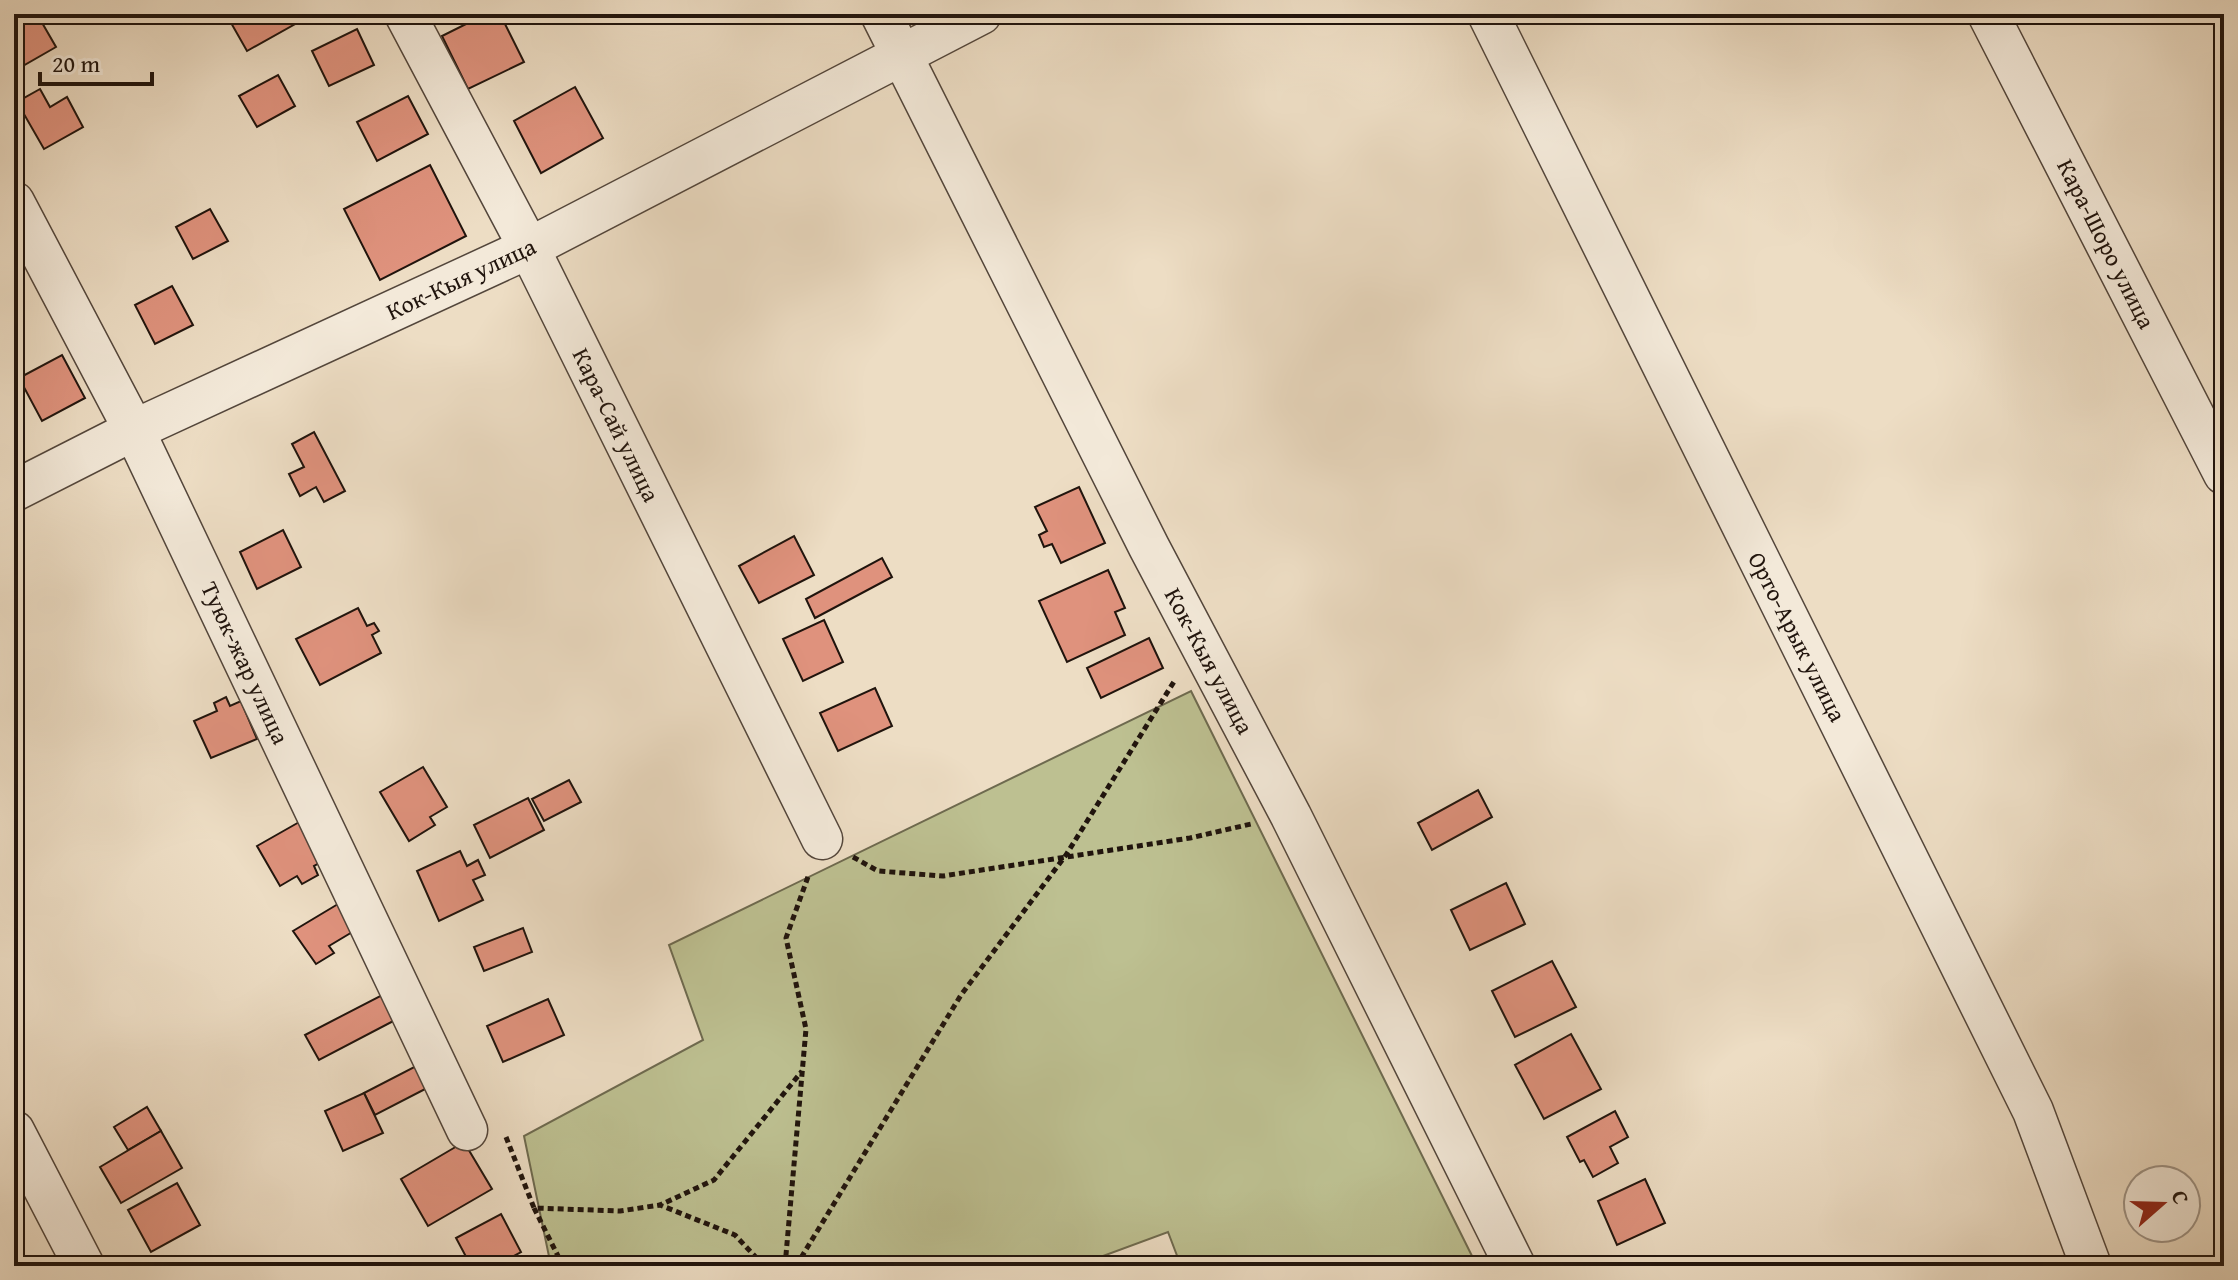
<svg xmlns="http://www.w3.org/2000/svg" width="2238" height="1280" viewBox="0 0 2238 1280" font-family="'Gentium Book Plus',serif">
	<style>
		.green { fill: #bdc091; stroke: #6e6a4f; stroke-width: 2 }
		.building { fill: #df927d; stroke: #20140d; stroke-width: 2 }
		.lines { fill: none; stroke-linecap: round; stroke-linejoin: round }
		.street-casing { stroke: #53463b; stroke-width: 43 }
		.path { stroke: #20140d; stroke-width: 5; stroke-dasharray: 6 4; stroke-linecap: butt }
		.street { stroke: #f3e9d9; stroke-width: 40 }
		.labels { text-anchor: middle; stroke-width: 8; stroke-linejoin: round; paint-order: stroke }
		.street-label { font-size: 24px; fill: #20140d; stroke: #f3e9d9 }
	</style>
	<rect width="100%" height="100%" fill="#edddc4"/>
	<filter id="stains"><feTurbulence type="fractalNoise" baseFrequency=".0025" numOctaves="4"/><feColorMatrix values="0 0 0 0 .2 0 0 0 0 .09 0 0 0 0 .02 0 0 0 .5 -.17"/></filter>
	<radialGradient id="worn" r=".72"><stop offset=".6" stop-color="#630" stop-opacity="0"/><stop offset="1" stop-color="#630" stop-opacity=".3"/></radialGradient>
	<polygon class="green" points="1191,691 1477,1266 1181,1266 1168,1232 1076,1266 551,1266 524,1136 703,1040 669,945"/>
	<g class="building">
		<polygon points="14,14 37,14 56,47 14,71"/>
		<polygon points="226,14 313,14 247,51"/>
		<polygon points="486,14 500,14 524,62 468,89 442,36"/>
		<polygon points="357,29 374,65 329,86 312,51"/>
		<polygon points="278,75 295,106 257,127 239,96"/>
		<polygon points="575,87 603,138 541,173 514,121"/>
		<polygon points="40,89 50,107 67,97 83,127 44,149 17,102"/>
		<polygon points="408,96 428,134 377,161 357,122"/>
		<polygon points="430,165 466,236 380,280 344,209"/>
		<polygon points="210,209 228,241 193,259 176,227"/>
		<polygon points="172,286 193,325 155,344 135,305"/>
		<polygon points="62,355 85,398 42,421 19,378"/>
		<polygon points="314,432 345,491 324,502 316,487 300,496 289,474 304,467 292,444"/>
		<polygon points="1079,487 1105,543 1061,563 1052,544 1044,547 1039,535 1047,531 1035,507"/>
		<polygon points="283,530 301,567 257,589 240,552"/>
		<polygon points="794,536 814,575 759,603 739,566"/>
		<polygon points="882,558 892,577 815,618 806,599"/>
		<polygon points="1108,570 1125,608 1115,612 1125,635 1067,662 1039,601"/>
		<polygon points="358,608 367,626 374,623 379,631 372,635 381,653 320,685 296,639"/>
		<polygon points="824,620 843,662 803,681 783,639"/>
		<polygon points="1149,638 1163,668 1101,698 1087,668"/>
		<polygon points="875,688 892,726 838,751 820,713"/>
		<polygon points="226,697 230,706 241,701 257,739 211,758 194,721 217,711 214,703"/>
		<polygon points="423,767 447,807 430,817 435,825 409,841 380,792"/>
		<polygon points="569,780 581,802 544,821 532,799"/>
		<polygon points="1478,790 1492,817 1432,850 1418,823"/>
		<polygon points="528,798 544,830 490,858 474,825"/>
		<polygon points="301,821 323,861 314,866 318,875 302,884 297,876 280,886 257,846"/>
		<polygon points="460,851 467,866 478,860 485,875 473,880 483,900 439,921 417,871"/>
		<polygon points="1506,883 1525,924 1470,950 1451,910"/>
		<polygon points="343,901 359,928 329,946 334,953 316,964 293,931"/>
		<polygon points="523,928 532,952 484,971 474,947"/>
		<polygon points="1552,961 1576,1007 1515,1037 1492,991"/>
		<polygon points="388,992 401,1017 319,1060 305,1035"/>
		<polygon points="548,999 564,1035 503,1062 487,1026"/>
		<polygon points="1571,1034 1601,1089 1544,1119 1515,1065"/>
		<polygon points="420,1064 431,1086 375,1115 364,1093"/>
		<polygon points="364,1093 383,1133 343,1151 325,1111"/>
		<polygon points="147,1107 161,1131 128,1150 114,1127"/>
		<polygon points="1615,1111 1628,1137 1610,1147 1618,1163 1593,1177 1584,1160 1580,1162 1567,1137"/>
		<polygon points="161,1131 182,1168 121,1203 100,1167"/>
		<polygon points="464,1142 492,1189 428,1226 401,1179"/>
		<polygon points="1645,1179 1665,1223 1617,1245 1598,1201"/>
		<polygon points="177,1183 200,1225 151,1252 128,1210"/>
		<polygon points="501,1214 521,1252 503,1262 505,1266 471,1266 456,1238"/>
		<polygon points="208,1258 213,1266 195,1266"/>
	</g>
	<g class="lines">
		<g class="street-casing">
			<g id="street">
				<polyline points="405,14 529,248 822,839"/>
				<polyline points="881,14 1149,547 1291,816 1515,1266"/>
				<polyline points="1488,14 2033,1111 2091,1266"/>
				<polyline points="1988,14 2224,474"/>
				<polyline points="14,202 134,430 467,1130"/>
				<polyline points="14,491 134,430 529,248 981,14"/>
				<polyline points="14,1131 84,1266"/>
			</g>
		</g>
		<g class="path">
			<polyline points="853,857 878,871 943,876 1190,838 1251,824"/>
			<polyline points="506,1137 534,1208 620,1211 660,1205"/>
			<polyline points="534,1208 563,1266"/>
			<polyline points="764,1266 735,1235 660,1205 714,1180 802,1071"/>
			<polyline points="785,1266 806,1029 786,938 809,874"/>
			<polyline points="796,1266 961,995 1066,855 1175,680"/>
		</g>
		<use href="#street" class="street"/>
	</g>
	<g class="labels">
		<g class="street-label">
			<text transform="translate(2106 244) rotate(63)" y="8">Кара-Шоро улица</text>
			<text transform="translate(461 279) rotate(-25)" y="8">Кок-Кыя улица</text>
			<text transform="translate(616 425) rotate(64)" y="8">Кара-Сай улица</text>
			<text transform="translate(1797 637) rotate(63)" y="8">Орто-Арык улица</text>
			<text transform="translate(1209 661) rotate(62)" y="8">Кок-Кыя улица</text>
			<text transform="translate(245 663) rotate(65)" y="8">Туюк-жар улица</text>
		</g>
	</g>
	<rect width="2238" height="1280" fill="none" stroke="#edddc4" stroke-width="48"/>
	<rect x="16" y="16" width="2206" height="1248" fill="none" stroke="#20140d" stroke-width="4"/>
	<rect x="24" y="24" width="2190" height="1232" fill="none" stroke="#20140d" stroke-width="2"/>
	<g transform="translate(2162 1204) rotate(70)"><circle r="38" fill="#f3e9d9" stroke="#9f9487" stroke-width="2"/>
	<path d="M0-6L14 30L0 20L-14 30Z" fill="#8f2418"/>
	<text y="-12" font-size="22" font-weight="bold" text-anchor="middle" fill="#20140d">С</text>
	</g>
	<path d="M40 72v12h112v-12" fill="none" stroke="#20140d" stroke-width="4"/>
	<text x="52" y="72" font-size="24" fill="#20140d" stroke="#f3e9d9" stroke-width="6" paint-order="stroke">20 m</text>
	<rect width="100%" height="100%" filter="url(#stains)"/>
	<rect width="100%" height="100%" fill="url(#worn)"/>
</svg>
